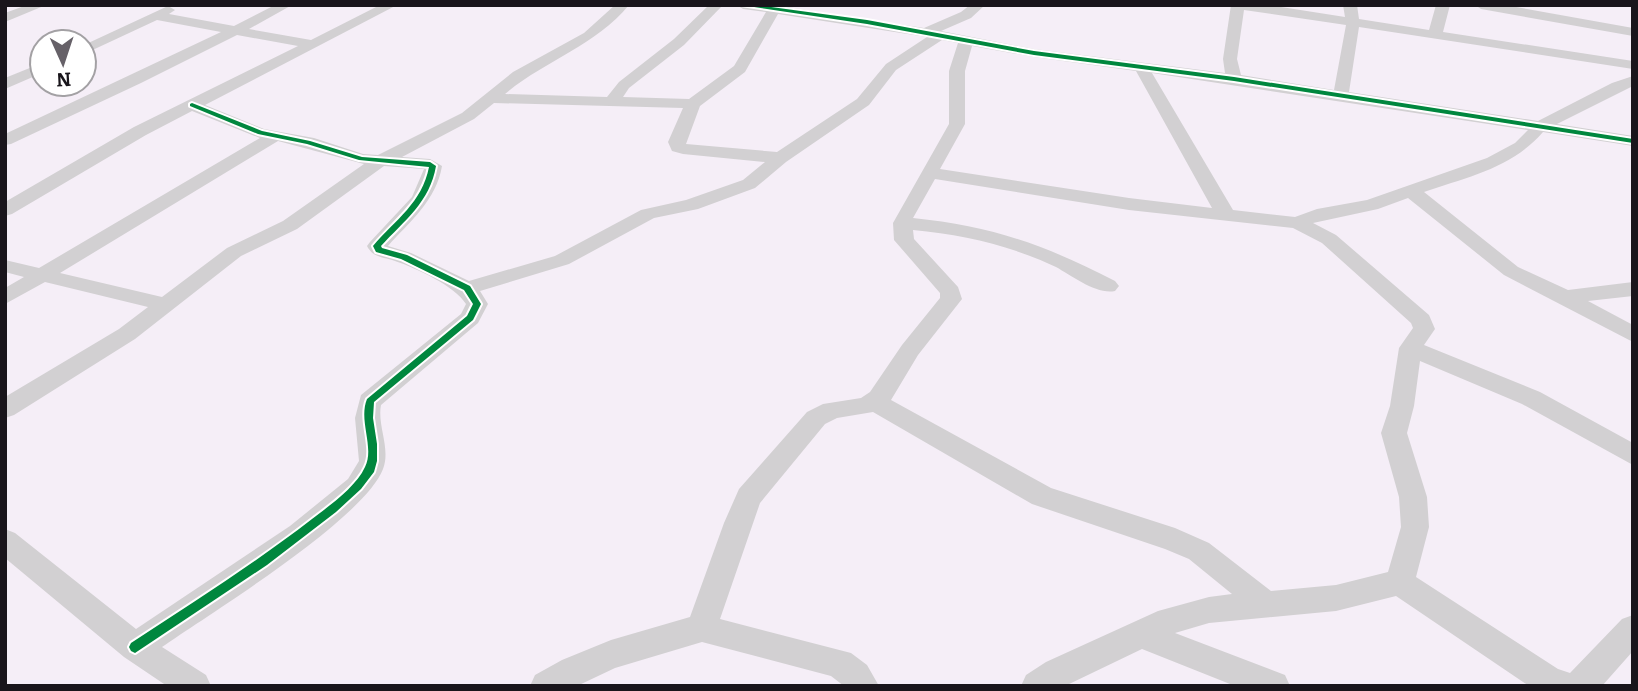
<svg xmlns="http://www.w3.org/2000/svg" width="1638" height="691" viewBox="0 0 1638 691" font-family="Bitter,serif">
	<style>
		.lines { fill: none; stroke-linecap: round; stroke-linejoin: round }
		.minor { fill: #d2d0d2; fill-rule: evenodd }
		.cycleway-casing { stroke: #fff; stroke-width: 4 }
		.cycleway { fill: #00873e; fill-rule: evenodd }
	</style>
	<rect width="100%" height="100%" fill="#f5eef7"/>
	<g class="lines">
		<g class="minor">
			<polygon points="27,5 46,5 5,22 5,13"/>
			<path d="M275,5H292L249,29L311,40L380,5H397L205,105L264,129L314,138L363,154L378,155L462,113L513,72L584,33L615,5H629C595,46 544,61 505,94L607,97L619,82L674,39L709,5H723L684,45L629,88L623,97L689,99L734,66L766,12L743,9L737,5H774L924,28L961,12L970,5H985L971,18L941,31L1034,49L1225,73L1223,59L1231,5H1268L1345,17L1343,5H1357L1359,19L1429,30L1436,5H1450L1443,32L1633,61V69L1359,27L1349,92L1538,121L1612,83L1633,76V86L1557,124L1633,136V146L1543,132C1512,168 1468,177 1424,192L1518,267L1568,290L1633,282V296L1588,301L1633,325V342L1504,275L1408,198L1378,209L1313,223L1336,235L1429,315L1435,329L1424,345L1540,392L1633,443V465L1522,404L1420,361L1414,406L1407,433L1427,497L1429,527L1416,577L1558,669L1570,673L1622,619L1633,615V651L1602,686H1529L1396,596L1336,611L1209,623L1175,633L1285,675L1290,686H1235L1142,649L1065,686H1021L1026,675L1046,662L1158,611L1209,597L1232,594L1189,559L1165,549L1032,504L873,412L837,418L825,424L760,503L720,619L851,653L867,665L879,686H844L831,676L702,642L615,668L577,686H530L535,675L562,660L611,640L690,617L724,523L739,489L807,412L823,404L861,398L870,392L902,345L940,298V293L894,240L893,223L949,124V71L958,43L942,40L896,70L869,105L786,162L755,188L698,209L654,218L569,264L480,291L488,304L478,323L381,405C377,426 391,448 383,469C364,519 211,613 162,647L206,675L211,686H167L124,657L5,558V529L15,533L136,629L290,526L348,479L359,461L355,418L361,395L461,314L466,304C455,286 416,268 395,261C384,257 373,258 367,246L370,242L412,197L424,169L384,166L297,229L241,256L135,339L14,415L5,418V397L119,329L148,307L45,282L5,304V288L24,277L5,272V260L39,268L260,138L192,111L146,135L12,214L5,216V202L134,127L298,46L237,35L141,83L11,144L5,145V134L221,32L157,20L84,54V45L168,6L175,10L169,14L234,26ZM1244,10L1346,25L1334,90L1241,75L1237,59ZM778,14L927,37L886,64L857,99L777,152L686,144L700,106L745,72ZM972,46L1034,57L1136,71L1212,208L1129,198L940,169L965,124V71ZM1152,73L1528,130L1515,143L1487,158L1367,200L1317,209L1295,217L1233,210ZM494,103L683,108L668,142L672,151L683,154L765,162L743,180L686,200L641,210L555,256L469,281L411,253L388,246C410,221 436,201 442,166L430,159L402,157L474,119ZM278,141L364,164L283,221L227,248L162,297L60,273ZM935,179L1129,210L1293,228L1322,243L1411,323L1413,328L1399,348L1390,406L1381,433L1399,497L1401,527L1388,572L1336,585L1271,591L1209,543L1175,528L1051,488L891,400L918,355L962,299L958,287L914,239L913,230C964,235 1009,245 1056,267C1072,276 1097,295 1115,291L1119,286L1115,281C1045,245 992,226 913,218Z"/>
			<polygon points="1475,5 1505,5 1633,28 1633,36 1481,9"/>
			<polygon points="42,63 42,73 5,89 5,78"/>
		</g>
		<g class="cycleway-casing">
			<g id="cycleway">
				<polygon points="741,5 756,5 867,20 1034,51 1234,77 1633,139 1633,143 1234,81 1034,55 867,24"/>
				<path d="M192,103L262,131L310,141L362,157L430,162L436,166C430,202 404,221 381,246L382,248L407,255L470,286L481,304L473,320L374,402L373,418L377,444V461L374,472L361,489L336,512L267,565L135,653L131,651L129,647L131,643C192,603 254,564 312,519C329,506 356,487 365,467C375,447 358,421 367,399L467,316L473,304L464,290L401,259L376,252L373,246C396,219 422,203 429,167L359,160L307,144L258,134L190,106V104Z"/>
			</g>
		</g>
		<use href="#cycleway" class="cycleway"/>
	</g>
	<rect width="1638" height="691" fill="none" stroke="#19151b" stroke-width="14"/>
	<g transform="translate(63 63) rotate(177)"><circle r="33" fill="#ffffff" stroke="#a3a1a4" stroke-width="2"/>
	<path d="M0-5L12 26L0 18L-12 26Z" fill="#666168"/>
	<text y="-10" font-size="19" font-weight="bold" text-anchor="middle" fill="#19151b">N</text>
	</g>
</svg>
